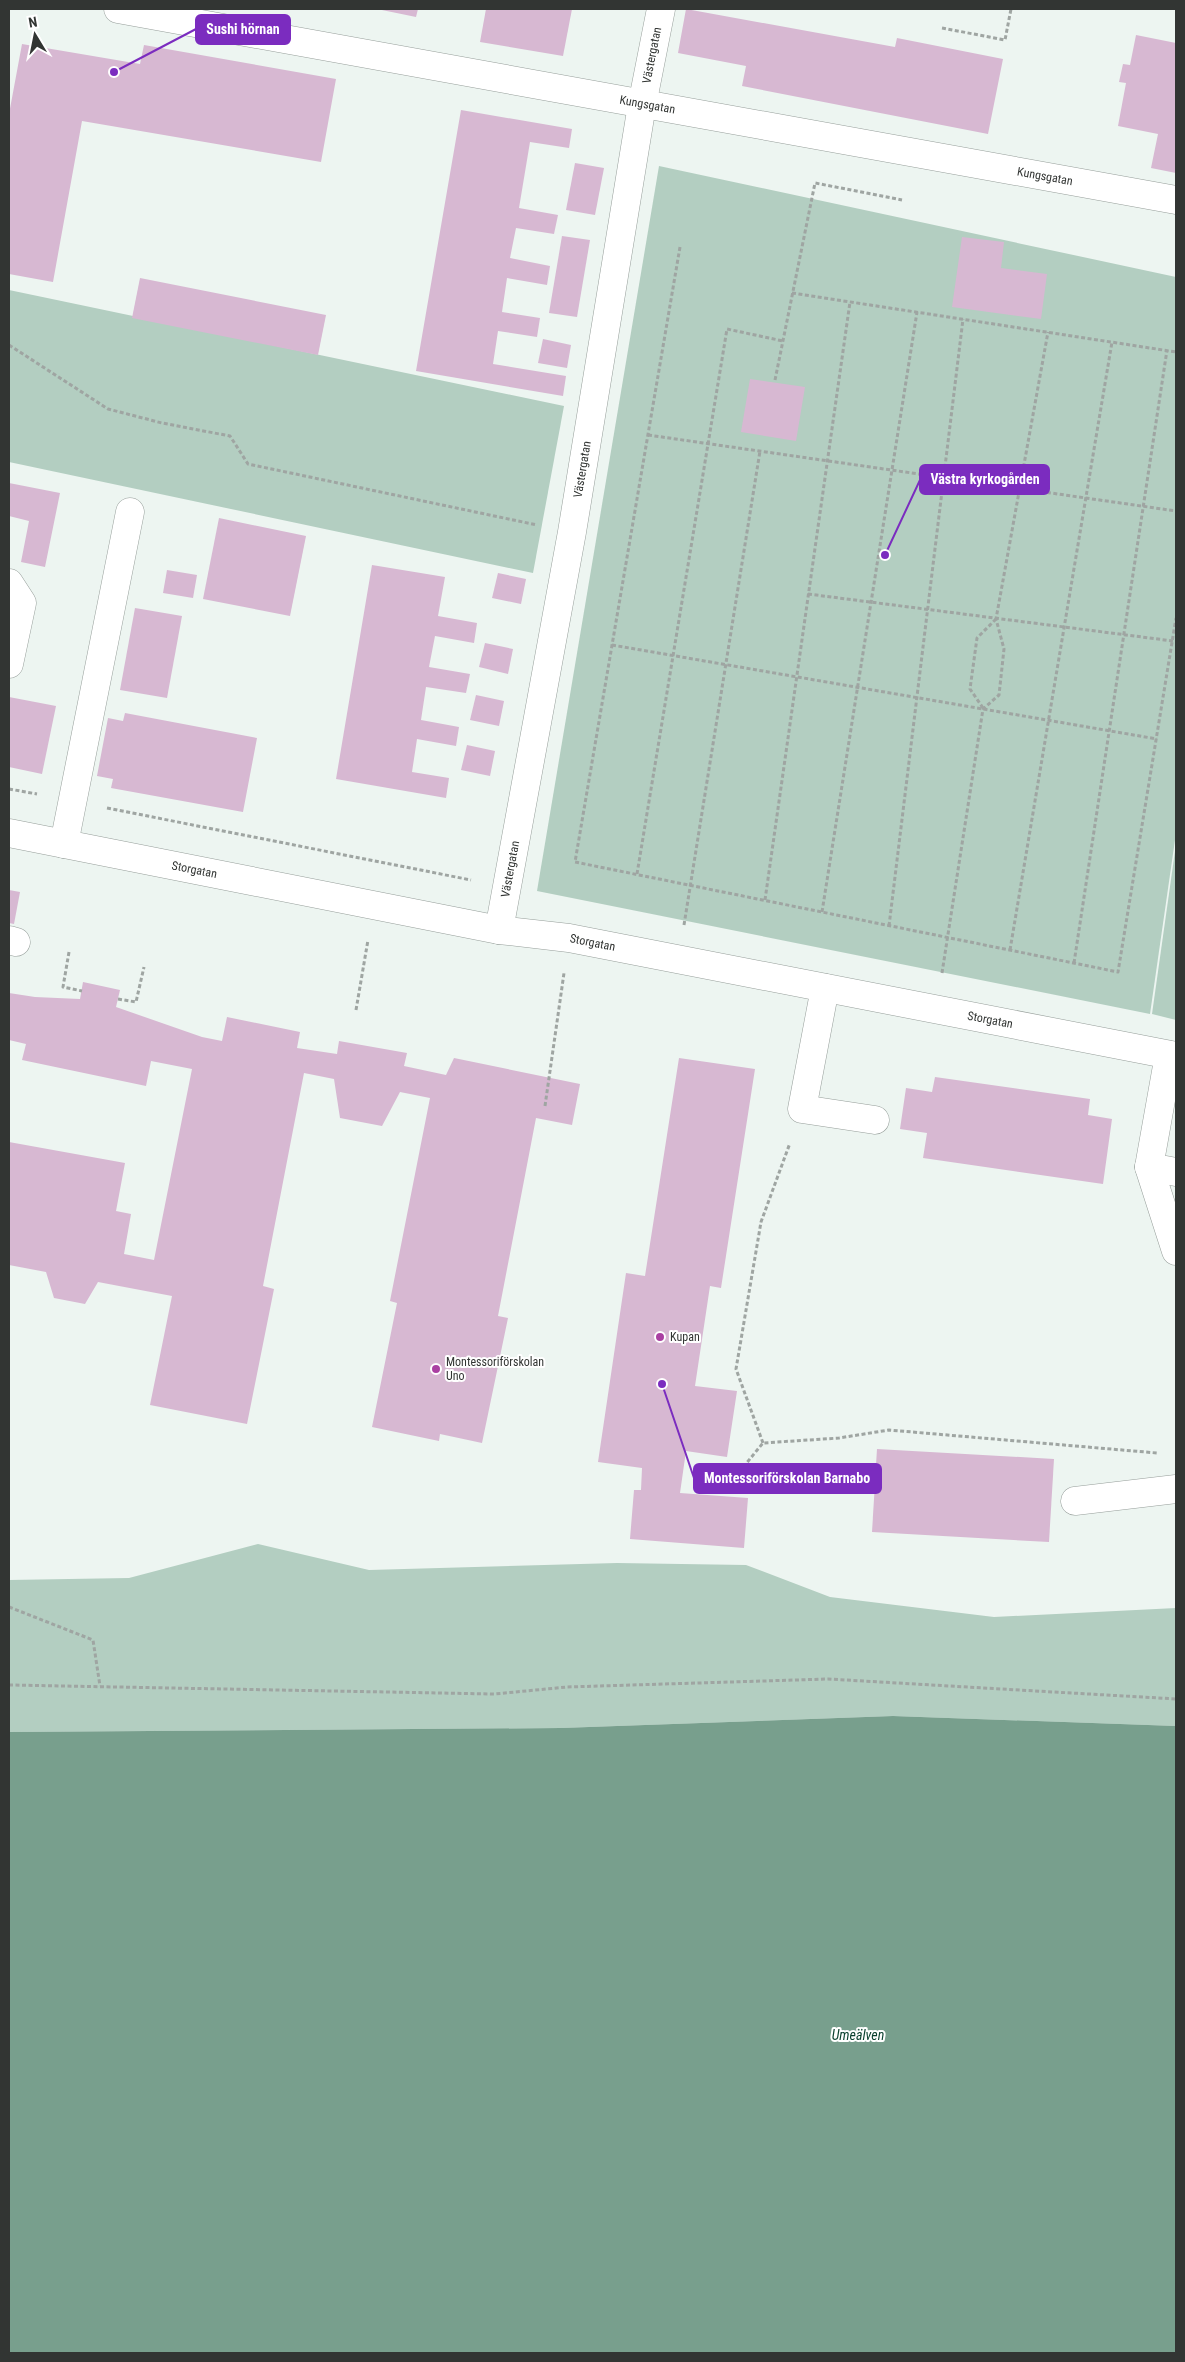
<svg xmlns="http://www.w3.org/2000/svg" width="1185" height="2362" viewBox="0 0 1185 2362" font-family="'Roboto Condensed',sans-serif">
	<style>
		.green { fill: #b3cec1 }
		.water { fill: #789f8d }
		.building { fill: #d7b8d2 }
		.lines { fill: none; stroke-linecap: round; stroke-linejoin: round }
		.minor-casing { stroke: #969e9a; stroke-width: 29 }
		.path { stroke: #9fa5a2; stroke-width: 3; stroke-dasharray: 4 2.5; stroke-linecap: butt }
		.minor { stroke: #fff; stroke-width: 28 }
		.poi-dot { fill: #aa40a2; stroke: #fff; stroke-width: 2 }
		.labels { text-anchor: middle; stroke-width: 4; stroke-linejoin: round; paint-order: stroke }
		.street-label { font-size: 12px; fill: #323533; stroke: #fff }
		.poi-label { font-size: 12px; fill: #323533; stroke: #fff; text-anchor: start }
		.water-label { font-size: 14px; font-style: italic; fill: #0a402e; stroke: #fff }
		.leader { fill: none; stroke: #7b2cbf; stroke-width: 2 }
		.callout-dot { fill: #7b2cbf; stroke: #fff; stroke-width: 2 }
		.callout { fill: #7b2cbf; stroke: #7b2cbf; stroke-width: 2 }
		.callout-label { font-size: 14px; text-anchor: middle; font-weight: bold; fill: #fff }
	</style>
	<rect width="100%" height="100%" fill="#edf5f1"/>
	<g class="green">
		<polygon points="659,166 1176,277 1176,833 1150,1014 537,891"/>
		<polygon points="9,290 564,406 533,573 9,462"/>
		<polygon points="1176,844 1176,1020 1152,1014"/>
		<polygon points="258,1544 369,1570 617,1563 746,1565 830,1597 994,1617 1176,1608 1176,1726 893,1716 561,1728 9,1732 9,1580 129,1578"/>
	</g>
	<polygon class="water" points="893,1716 1176,1726 1176,2353 9,2353 9,1732 561,1728"/>
	<g class="building">
		<polygon points="377,9 418,9 416,17"/>
		<polygon points="486,9 572,9 563,56 480,42"/>
		<polygon points="686,9 895,47 897,38 1003,59 988,134 742,86 746,66 678,53"/>
		<polygon points="1136,35 1176,43 1176,173 1151,168 1158,134 1118,126 1126,83 1119,82 1123,64 1130,65"/>
		<polygon points="22,44 140,64 144,45 336,79 321,162 82,121 53,282 9,274 9,114"/>
		<polygon points="461,110 572,129 569,148 530,142 519,208 558,215 554,234 516,228 510,258 550,266 547,285 507,278 502,312 540,318 537,337 498,331 493,364 566,376 563,396 416,371"/>
		<polygon points="575,163 604,168 595,215 566,210"/>
		<polygon points="562,236 590,240 577,317 549,313"/>
		<polygon points="962,237 1004,242 1001,268 1047,274 1041,319 952,307"/>
		<polygon points="140,278 326,315 318,355 132,318"/>
		<polygon points="543,339 571,345 567,368 538,363"/>
		<polygon points="750,379 805,387 796,441 741,432"/>
		<polygon points="9,483 60,493 45,567 21,562 29,521 9,516"/>
		<polygon points="219,518 306,536 290,616 203,599"/>
		<polygon points="372,565 445,577 438,616 477,623 474,643 435,636 429,667 470,674 466,693 426,687 421,720 459,727 456,746 417,739 412,772 449,778 446,798 336,779"/>
		<polygon points="167,570 197,575 193,598 163,593"/>
		<polygon points="498,573 526,579 521,604 492,598"/>
		<polygon points="135,608 182,616 167,698 120,690"/>
		<polygon points="485,643 513,649 508,674 479,667"/>
		<polygon points="476,695 504,701 499,726 470,720"/>
		<polygon points="9,697 56,706 42,774 9,767"/>
		<polygon points="125,713 257,738 243,812 111,788 113,779 97,776 108,718 123,721"/>
		<polygon points="467,745 495,751 490,776 461,770"/>
		<polygon points="9,890 20,892 14,924 9,923"/>
		<polygon points="83,982 120,990 116,1007 202,1037 222,1041 227,1017 300,1032 297,1048 337,1054 339,1041 407,1053 404,1066 446,1075 454,1058 580,1084 572,1125 536,1118 498,1316 508,1318 482,1443 440,1434 439,1441 372,1427 397,1303 390,1301 430,1098 400,1092 382,1126 340,1118 334,1079 304,1073 263,1286 274,1289 247,1424 150,1405 172,1296 98,1282 85,1304 54,1298 46,1272 9,1265 9,1142 125,1163 116,1211 131,1214 124,1254 154,1260 192,1069 151,1061 146,1086 22,1060 26,1044 9,1040 9,993 35,997 80,999"/>
		<polygon points="679,1058 755,1069 721,1288 710,1286 695,1386 737,1391 727,1457 686,1451 680,1493 748,1498 744,1548 630,1539 634,1490 641,1490 642,1468 598,1462 626,1273 645,1276"/>
		<polygon points="935,1077 1090,1099 1088,1115 1112,1119 1103,1184 923,1158 927,1133 900,1129 906,1088 932,1092"/>
		<polygon points="877,1449 1054,1459 1049,1542 872,1532"/>
	</g>
	<g class="lines">
		<g class="minor-casing">
			<g id="minor">
				<path id="s1" d="M118,9L1176,200"/>
				<polyline points="9,583 22,603 9,664"/>
				<path id="s2" d="M9,833L499,930L569,938L1176,1056"/>
				<polyline points="64,844 130,512"/>
				<path id="s3" d="M499,930L572,532L642,105L661,9"/>
				<polyline points="9,940 16,942"/>
				<polyline points="825,988 802,1109 875,1120"/>
				<polyline points="1169,1055 1149,1167 1176,1172"/>
				<polyline points="1149,1167 1176,1251"/>
				<polyline points="1075,1501 1176,1489"/>
			</g>
		</g>
		<g class="path">
			<polyline points="942,28 1005,40 1011,9"/>
			<polyline points="680,247 575,862 1118,972 1176,618"/>
			<polyline points="792,293 1176,352"/>
			<polyline points="9,345 108,409 162,423 230,436 248,464 537,525"/>
			<polyline points="775,380 815,183 902,200"/>
			<polyline points="648,435 1176,511"/>
			<polyline points="808,594 1173,641"/>
			<polyline points="612,645 1157,739"/>
			<polyline points="983,708 970,689 977,638 996,619"/>
			<polyline points="9,789 37,794"/>
			<polyline points="107,808 471,880"/>
			<polyline points="637,874 727,329 783,341"/>
			<polyline points="765,900 850,302"/>
			<polyline points="822,912 917,312"/>
			<polyline points="684,925 760,451"/>
			<polyline points="889,926 963,319"/>
			<polyline points="1010,950 1112,342"/>
			<polyline points="69,952 63,987 82,991"/>
			<polyline points="1074,963 1167,350"/>
			<polyline points="942,973 983,709 999,695 1004,649 996,619 1048,332"/>
			<polyline points="118,999 136,1002 144,967"/>
			<polyline points="356,1010 368,940"/>
			<polyline points="545,1106 564,973"/>
			<polyline points="763,1443 736,1369 761,1222 790,1143"/>
			<polyline points="735,1477 763,1443 839,1438 889,1430 1157,1453"/>
			<polyline points="9,1607 93,1640 100,1686"/>
			<polyline points="9,1685 494,1694 567,1687 828,1679 1176,1699"/>
		</g>
		<use href="#minor" class="minor"/>
	</g>
	<g class="poi-dot">
		<circle cx="660" cy="1337" r="5"/>
		<circle cx="436" cy="1369" r="5"/>
	</g>
	<g class="labels">
		<g class="street-label">
			<text dy="4" stroke="none"><textPath href="#s3" startOffset="888">Västergatan</textPath></text>
			<text dy="4" stroke="none"><textPath href="#s1" startOffset="538">Kungsgatan</textPath></text>
			<text dy="4" stroke="none"><textPath href="#s1" startOffset="942">Kungsgatan</textPath></text>
			<text dy="4" stroke="none"><textPath href="#s3" startOffset="468">Västergatan</textPath></text>
			<text dy="4" stroke="none"><textPath href="#s3" startOffset="62">Västergatan</textPath></text>
			<text dy="4" stroke="none"><textPath href="#s2" startOffset="189">Storgatan</textPath></text>
			<text dy="4" stroke="none"><textPath href="#s2" startOffset="594">Storgatan</textPath></text>
			<text dy="4" stroke="none"><textPath href="#s2" startOffset="999">Storgatan</textPath></text>
		</g>
		<g class="poi-label">
			<text x="670" y="1341">Kupan</text>
			<text x="446" y="1366">Montessoriförskolan<tspan x="446" dy="14">Uno</tspan></text>
		</g>
		<g class="water-label">
			<text x="858" y="2040">Umeälven</text>
		</g>
	</g>
	<path class="leader" d="M114 72L196 29M885 555L920 480M662 1384L694 1478"/>
	<g class="callout-dot">
		<circle cx="114" cy="72" r="5"/>
		<circle cx="885" cy="555" r="5"/>
		<circle cx="662" cy="1384" r="5"/>
	</g>
	<g class="callout">
		<rect x="196" y="15" width="94" height="29" rx="5"/>
		<rect x="920" y="465" width="129" height="29" rx="5"/>
		<rect x="694" y="1464" width="187" height="29" rx="5"/>
	</g>
	<g class="callout-label">
		<text x="243" y="34">Sushi hörnan</text>
		<text x="985" y="484">Västra kyrkogården</text>
		<text x="787" y="1483">Montessoriförskolan Barnabo</text>
	</g>
	<rect width="1185" height="2362" fill="none" stroke="#323533" stroke-width="20"/>
	<g transform="translate(35 35) rotate(350)" stroke="#ffffff" stroke-width="4" paint-order="stroke">
	<path d="M0-4L9 19L0 12L-9 19Z" fill="#323533"/>
	<text y="-8" font-size="14" font-weight="bold" text-anchor="middle" fill="#323533">N</text>
	</g>
</svg>
